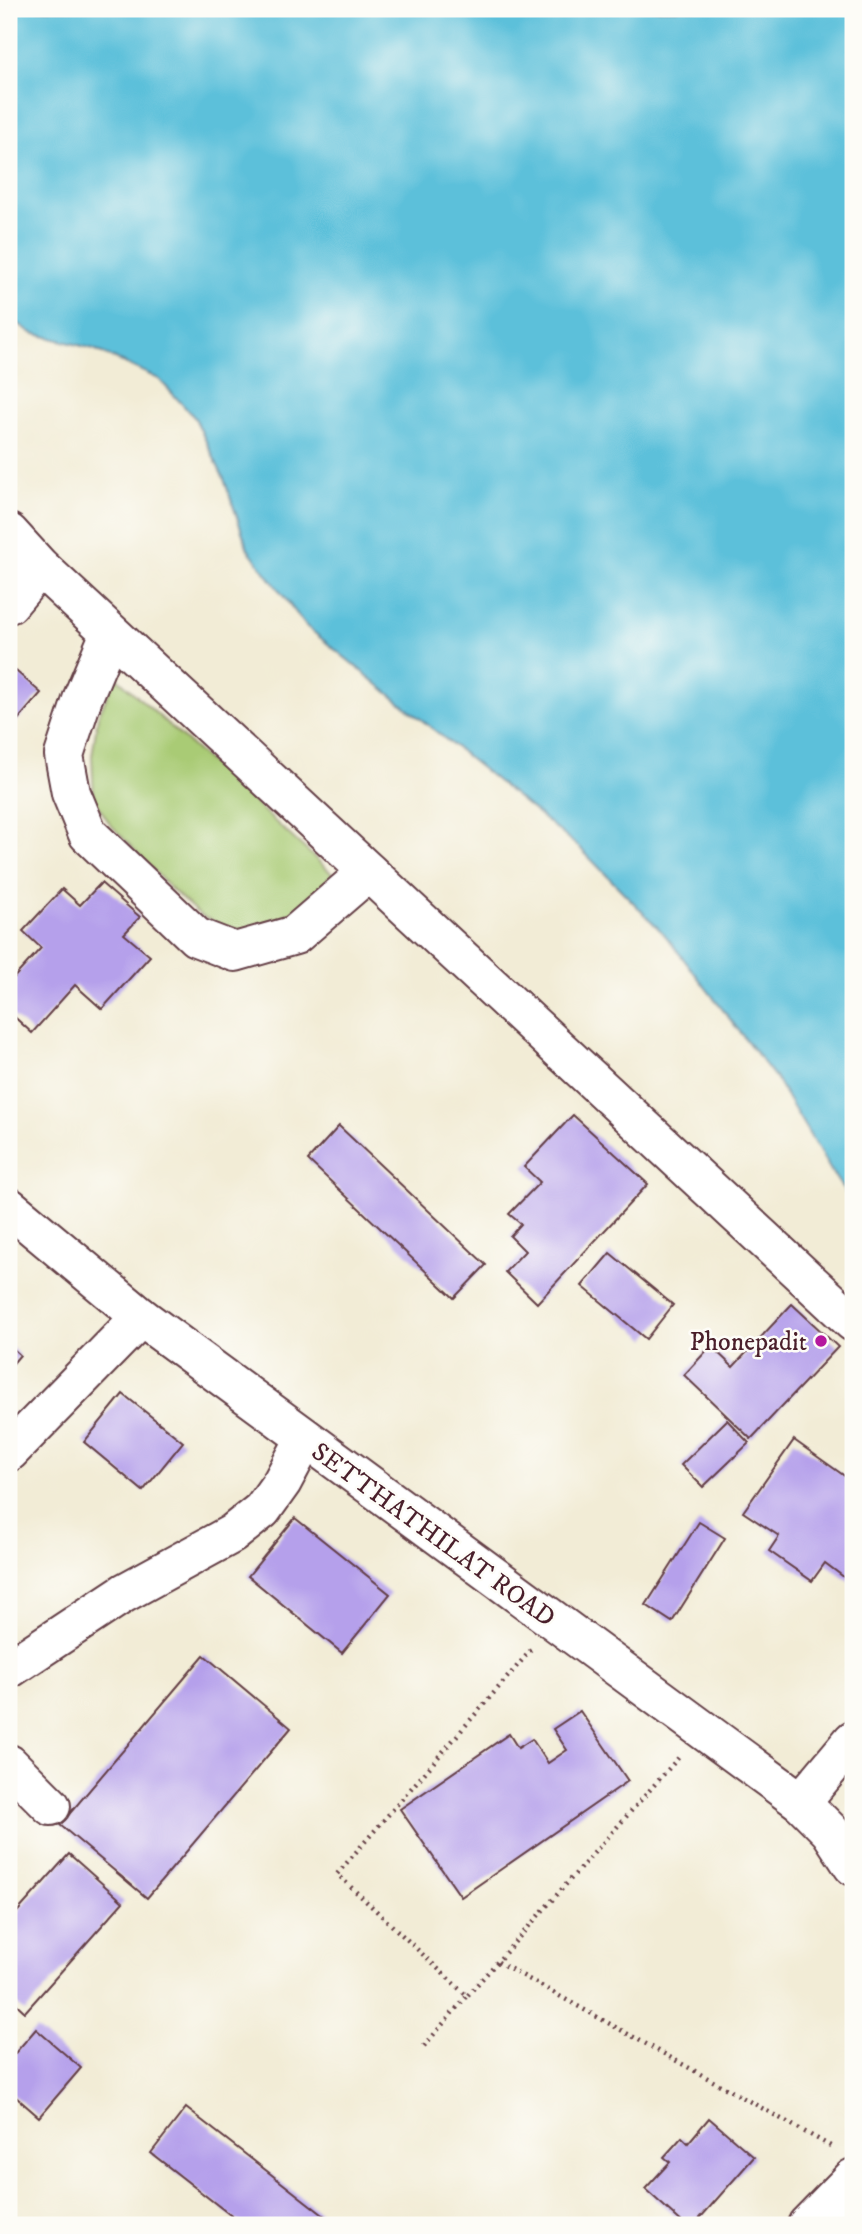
<svg xmlns="http://www.w3.org/2000/svg" width="862" height="2234" viewBox="0 0 862 2234" font-family="'IM FELL DW Pica',serif">
	<style>
		.green { fill: #a9cb74; stroke: #7a7550; stroke-width: 2 }
		.water { fill: #5cc0da; stroke: #537082; stroke-width: 2 }
		.building { fill: #b5a0eb }
		.lines { fill: none; stroke-linecap: round; stroke-linejoin: round }
		.minor-casing { stroke: #633e45; stroke-width: 42 }
		.path { stroke: #633e45; stroke-width: 4.5; stroke-dasharray: 2 5; stroke-linecap: butt }
		.minor { stroke: #fff; stroke-width: 38 }
		.poi-dot { fill: #b5179e; stroke: #fdfcf7; stroke-width: 2.5 }
		.labels { text-anchor: middle; stroke-width: 5; stroke-linejoin: round; paint-order: stroke }
		.poi-label { font-size: 26px; fill: #4a1f2b; stroke: #fdfcf7; text-anchor: end }
		.street-label { font-size: 26px; fill: #4a1f2b; stroke: #fdfcf7 }
	</style>
	<rect width="100%" height="100%" fill="#fdfcf7"/>
	<filter id="ink" filterUnits="userSpaceOnUse"><feTurbulence type="fractalNoise" baseFrequency=".0143" numOctaves="2"/><feDisplacementMap in="SourceGraphic" scale="14" xChannelSelector="R" yChannelSelector="G"/><feConvolveMatrix kernelMatrix="1 2 1 2 8 2 1 2 1" color-interpolation-filters="sRGB"/></filter>
	<filter id="wash" filterUnits="userSpaceOnUse"><feTurbulence type="fractalNoise" baseFrequency=".00686" numOctaves="4" result="noise"/><feDisplacementMap in="SourceGraphic" scale="28" xChannelSelector="R" yChannelSelector="G"/><feGaussianBlur stdDeviation="1.57" result="paint"/><feColorMatrix in="noise" values="0 0 0 0 0 0 0 0 0 0 0 0 0 0 0 0 0 1.4 0 .05"/><feComposite in="paint" operator="in"/></filter>
	<g filter="url(#wash)">
		<rect width="100%" height="100%" fill="#f2ecd6"/>
		<polygon class="green" points="116,677 337,878 322,904 259,932 232,929 201,916 171,889 110,824 94,799 92,756 98,716"/>
		<polygon class="water" points="9,9 853,9 853,1204 833,1174 777,1080 665,935 581,849 306,626 248,549 224,479 195,418 159,379 94,349 32,333 9,317"/>
		<g id="blocks">
			<g class="building">
				<polygon points="9,665 41,693 9,730"/>
				<polygon points="101,883 140,917 124,934 150,956 102,1009 75,985 32,1033 9,1012 9,983 41,948 23,931 62,889 80,905"/>
				<polygon points="573,1115 648,1184 537,1303 505,1272 525,1251 510,1236 521,1224 509,1214 540,1182 524,1167"/>
				<polygon points="339,1126 486,1265 454,1298 308,1160"/>
				<polygon points="610,1253 673,1305 646,1339 582,1286"/>
				<polygon points="792,1304 838,1347 751,1439 684,1375 711,1346 733,1367"/>
				<polygon points="9,1345 20,1355 9,1368"/>
				<polygon points="123,1394 183,1442 143,1491 84,1442"/>
				<polygon points="727,1420 749,1443 703,1487 681,1465"/>
				<polygon points="794,1440 853,1482 853,1584 825,1563 812,1581 769,1551 779,1536 743,1512"/>
				<polygon points="295,1518 390,1594 342,1653 248,1576"/>
				<polygon points="699,1522 725,1538 672,1622 646,1605"/>
				<polygon points="204,1655 291,1728 147,1898 60,1825"/>
				<polygon points="580,1711 628,1781 461,1897 400,1809 509,1734 518,1748 532,1739 548,1763 567,1750 553,1729"/>
				<polygon points="69,1854 123,1902 25,2012 9,1997 9,1921"/>
				<polygon points="36,2029 81,2068 39,2117 9,2091 9,2060"/>
				<polygon points="186,2108 336,2225 243,2225 151,2153"/>
				<polygon points="709,2118 754,2157 694,2225 685,2225 645,2189 670,2162 664,2157 682,2137 688,2143"/>
			</g>
		</g>
	</g>
	<g filter="url(#ink)">
		<use href="#blocks" fill-opacity="0" stroke="#633e45" stroke-width="2"/>
		<g class="lines">
			<g class="minor-casing">
				<g id="minor">
					<polyline points="9,533 40,567 853,1322"/>
					<polyline points="9,604 40,567"/>
					<polyline points="110,633 83,697 64,755 71,793 88,834 196,937 235,952 295,935 368,872"/>
					<polyline points="9,1207 141,1317 801,1802 830,1831 853,1866"/>
					<polyline points="9,1452 141,1317"/>
					<polyline points="9,1669 124,1593 232,1534 262,1510 282,1482 305,1439"/>
					<polyline points="9,1764 51,1806"/>
					<polyline points="801,1802 853,1740"/>
					<polyline points="807,2225 853,2178"/>
				</g>
			</g>
			<g class="path">
				<polyline points="531,1650 337,1874 467,1996 680,1756"/>
				<polyline points="498,1962 834,2148"/>
				<polyline points="424,2046 467,1996"/>
			</g>
			<use href="#minor" class="minor"/>
		</g>
	</g>
	<circle class="poi-dot" cx="821" cy="1341" r="7"/>
	<g class="labels">
		<g class="poi-label">
			<text x="807" y="1350">Phonepadit</text>
		</g>
		<g class="street-label">
			<text transform="translate(434 1534) rotate(36)" y="9">SETTHATHILAT ROAD</text>
		</g>
	</g>
	<rect width="862" height="2234" fill="none" stroke="#fdfcf7" stroke-width="35"/>
</svg>
